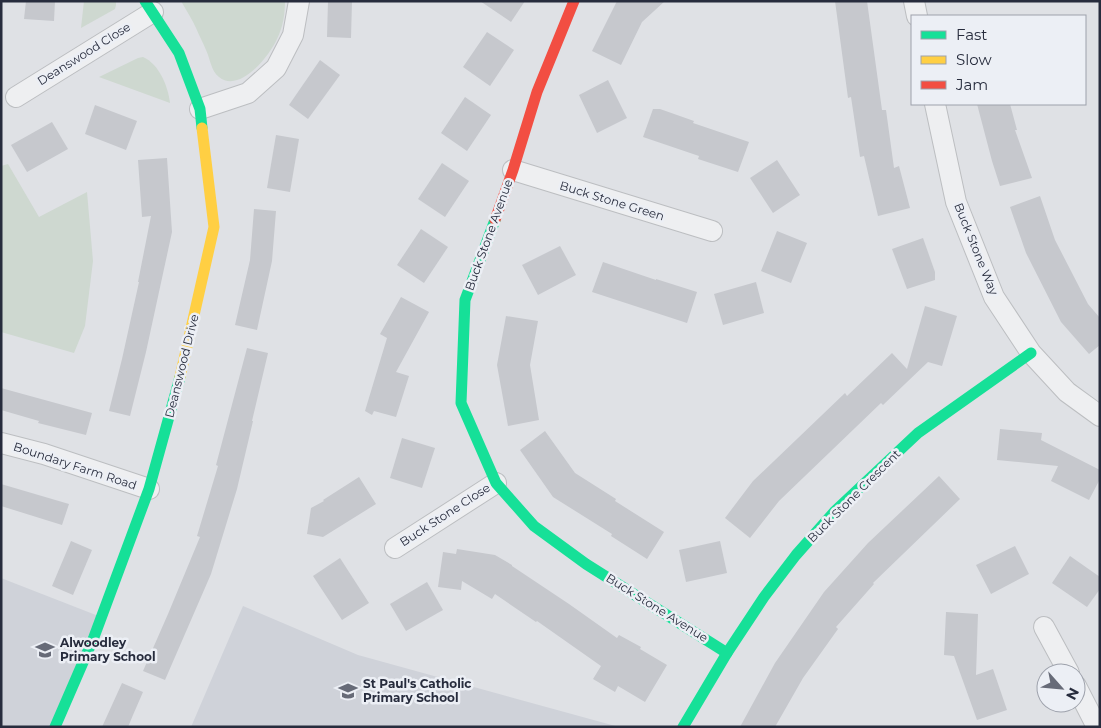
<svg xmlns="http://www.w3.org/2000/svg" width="1101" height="728" viewBox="0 0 1101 728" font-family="Montserrat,sans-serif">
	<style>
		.built { fill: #cfd2d9 }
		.green { fill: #ced8d0 }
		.building { fill: #c6c8cd }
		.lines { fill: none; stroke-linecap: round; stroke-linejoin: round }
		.street-casing { stroke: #bcbec1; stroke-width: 22 }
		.street { stroke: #eeeff1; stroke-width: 20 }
		.fast { stroke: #16e098; stroke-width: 11 }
		.slow { stroke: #ffcf43; stroke-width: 11 }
		.jam { stroke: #f24e42; stroke-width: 11 }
		.labels { text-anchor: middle; stroke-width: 5; stroke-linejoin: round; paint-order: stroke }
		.street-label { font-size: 12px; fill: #272c3d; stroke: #eceff5 }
		.poi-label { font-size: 12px; font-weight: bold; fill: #272c3d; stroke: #eceff5; text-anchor: start }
	</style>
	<rect width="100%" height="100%" fill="#dfe1e5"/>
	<g class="built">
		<polygon points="1,578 101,617 55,727 1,727"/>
		<polygon points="243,606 358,655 619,727 191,727"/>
	</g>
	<g class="green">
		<polygon points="84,1 116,1 116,5 115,9 81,28"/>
		<path d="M181,1H285C285,14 283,27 277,39C270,55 240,94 219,77C211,71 210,58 206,50C203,43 199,35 196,28C192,19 186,10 181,1Z"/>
		<path d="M143,57C159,64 168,86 170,103L99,77L138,58Z"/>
		<polygon points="8,164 39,217 87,192 93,261 85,326 74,353 1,332 1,166"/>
	</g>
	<g class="building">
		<polygon points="26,1 55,1 54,21 24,19"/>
		<polygon points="328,1 352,1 351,38 327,37"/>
		<polygon points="480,1 525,1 511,22"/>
		<polygon points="617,1 665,1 642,22 621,65 592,51"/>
		<polygon points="835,1 867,1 882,110 886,110 894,168 899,166 910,208 878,216 864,156 860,157 851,97 848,98"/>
		<polygon points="487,32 514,50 490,86 463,67"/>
		<polygon points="320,60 340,75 308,119 289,105"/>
		<polygon points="608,80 627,118 597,133 579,95"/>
		<polygon points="465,97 491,115 467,151 441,133"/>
		<polygon points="977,104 1010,104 1017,130 1015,130 1032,178 1000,186 992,161"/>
		<polygon points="95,105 137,121 126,150 85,134"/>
		<polygon points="653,109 660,109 694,121 693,123 749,142 738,172 698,159 699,156 643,137"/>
		<polygon points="52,122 68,149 27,172 11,145"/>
		<polygon points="276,135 299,139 290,192 267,188"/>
		<polygon points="167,158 172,232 146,352 130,416 109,411 122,359 139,282 138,282 151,216 142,217 138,160"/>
		<polygon points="777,160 800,195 773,213 750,178"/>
		<polygon points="442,163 469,181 445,217 418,199"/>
		<polygon points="1040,196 1055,240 1088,304 1100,318 1100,345 1089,354 1061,322 1026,253 1010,207"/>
		<polygon points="254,209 276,211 272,261 257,330 235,325 250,260"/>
		<polygon points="421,229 448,247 424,283 397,265"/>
		<polygon points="777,231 807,243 791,283 761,271"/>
		<polygon points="923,238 935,272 935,280 907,289 892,249"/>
		<polygon points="560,246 576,275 538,295 522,265"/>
		<polygon points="603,262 656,280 656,279 697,292 687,323 592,292"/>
		<polygon points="756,282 764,313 723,325 714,294"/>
		<polygon points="401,297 429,312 396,372 409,376 396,417 374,411 372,415 365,411 387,338 380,334"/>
		<polygon points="925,306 957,316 942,366 928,362 883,405 881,403 779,501 750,538 725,518 753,481 845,393 847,396 892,353 907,369"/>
		<polygon points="506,316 538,321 530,365 539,420 508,426 497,365"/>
		<polygon points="247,348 268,353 252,421 253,421 237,489 211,574 165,680 143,671 168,614 200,537 197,536 218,466 216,465"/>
		<polygon points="1,388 92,413 86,435 38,423 39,421 1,410"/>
		<polygon points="1000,429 1042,433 1041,440 1100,470 1100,479 1089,500 1051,481 1058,466 997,460"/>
		<polygon points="545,431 575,473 616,499 615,501 664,532 647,559 611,536 612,534 553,497 520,450"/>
		<polygon points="402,438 435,448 422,488 390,478"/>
		<polygon points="939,476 960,499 873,583 874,584 836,627 838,629 803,678 775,727 740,727 775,663 824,592 868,543"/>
		<polygon points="359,477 376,504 323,537 307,534 311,508 324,501 323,500"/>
		<polygon points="1,484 69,504 62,525 1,506"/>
		<polygon points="71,541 92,550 73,595 52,586"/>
		<polygon points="720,541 727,573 686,582 679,550"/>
		<polygon points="1015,546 1029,574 991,594 976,565"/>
		<polygon points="457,549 495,555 512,565 512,566 569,604 617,638 619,635 641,647 640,649 667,665 645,702 618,686 615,692 593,679 601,666 537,621 536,622 495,594 492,599 462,581 461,590 438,587 443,552 456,554"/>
		<polygon points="1070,556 1100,577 1100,589 1087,607 1052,583"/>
		<polygon points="340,558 369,603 342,620 313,576"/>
		<polygon points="427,582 443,610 406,631 390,604"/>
		<polygon points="946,612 978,614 976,675 993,669 1007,710 977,720 954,656 944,655"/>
		<polygon points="122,683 143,692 133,715 128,727 102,727"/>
	</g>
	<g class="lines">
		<g class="street-casing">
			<g id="street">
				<polyline points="914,1 917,16"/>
				<polyline points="16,97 153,12"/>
				<polyline points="935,104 956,202 994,297 1031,353 1067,392 1100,416"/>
				<polyline points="200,109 248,93 276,68 293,35 299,1"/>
				<polyline points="513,170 712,231"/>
				<polyline points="1,443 44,454 149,489"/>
				<polyline points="395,548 496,483"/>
				<polyline points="1044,627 1069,673"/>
				<polyline points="1076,686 1097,727"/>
			</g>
		</g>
		<use href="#street" class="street"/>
		<g class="fast">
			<polyline points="145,1 179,53 200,109 202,128"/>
			<polyline points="495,220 465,300 461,403 496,483 534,526 586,564 727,653"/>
			<polyline points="55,727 94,637 149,489 180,377"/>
			<polyline points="683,727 727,653 764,597 796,555 835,511 918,433 1031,353"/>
		</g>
		<polyline class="slow" points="180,377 214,227 202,128"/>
		<polyline class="jam" points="495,220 513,170 537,92 574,1"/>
	</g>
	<defs>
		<g id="school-bare" transform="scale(1.5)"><path d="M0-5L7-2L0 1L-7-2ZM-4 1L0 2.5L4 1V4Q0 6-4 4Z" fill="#676b78" stroke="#eceff5" stroke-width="2.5" paint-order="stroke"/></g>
	</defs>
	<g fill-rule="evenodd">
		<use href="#school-bare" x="45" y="650"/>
		<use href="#school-bare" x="348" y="691"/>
	</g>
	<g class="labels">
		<g class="street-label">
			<text transform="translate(84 54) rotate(-32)" y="4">Deanswood Close</text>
			<text transform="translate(612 201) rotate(17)" y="4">Buck Stone Green</text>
			<text transform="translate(489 235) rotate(-70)" y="4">Buck Stone Avenue</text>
			<text transform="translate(976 249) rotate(68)" y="4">Buck Stone Way</text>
			<text transform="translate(182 366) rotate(-76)" y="4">Deanswood Drive</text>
			<text transform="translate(75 466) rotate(18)" y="4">Boundary Farm Road</text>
			<text transform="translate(854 496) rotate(-45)" y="4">Buck Stone Crescent</text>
			<text transform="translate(445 515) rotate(-33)" y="4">Buck Stone Close</text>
			<text transform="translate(657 608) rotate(32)" y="4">Buck Stone Avenue</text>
		</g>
		<g class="poi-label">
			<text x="60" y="647">Alwoodley<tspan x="60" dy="14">Primary School</tspan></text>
			<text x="363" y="688">St Paul's Catholic<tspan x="363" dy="14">Primary School</tspan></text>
		</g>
	</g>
	<rect width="1101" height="728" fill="none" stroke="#272c3d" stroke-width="5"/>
	<rect x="911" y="15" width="175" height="90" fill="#eceff5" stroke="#9da1ab"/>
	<rect x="921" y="31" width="25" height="8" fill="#16e098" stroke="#9da1ab"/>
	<text x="956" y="40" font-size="15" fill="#272c3d">Fast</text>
	<rect x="921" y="56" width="25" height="8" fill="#ffcf43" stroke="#9da1ab"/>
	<text x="956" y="65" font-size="15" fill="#272c3d">Slow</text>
	<rect x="921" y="81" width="25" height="8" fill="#f24e42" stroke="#9da1ab"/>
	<text x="956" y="90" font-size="15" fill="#272c3d">Jam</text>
	<g transform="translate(1061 688) rotate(117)"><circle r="24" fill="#eceff5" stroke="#9da1ab"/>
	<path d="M0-4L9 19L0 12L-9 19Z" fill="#676b78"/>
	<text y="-8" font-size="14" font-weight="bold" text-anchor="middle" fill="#272c3d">N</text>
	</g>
</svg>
